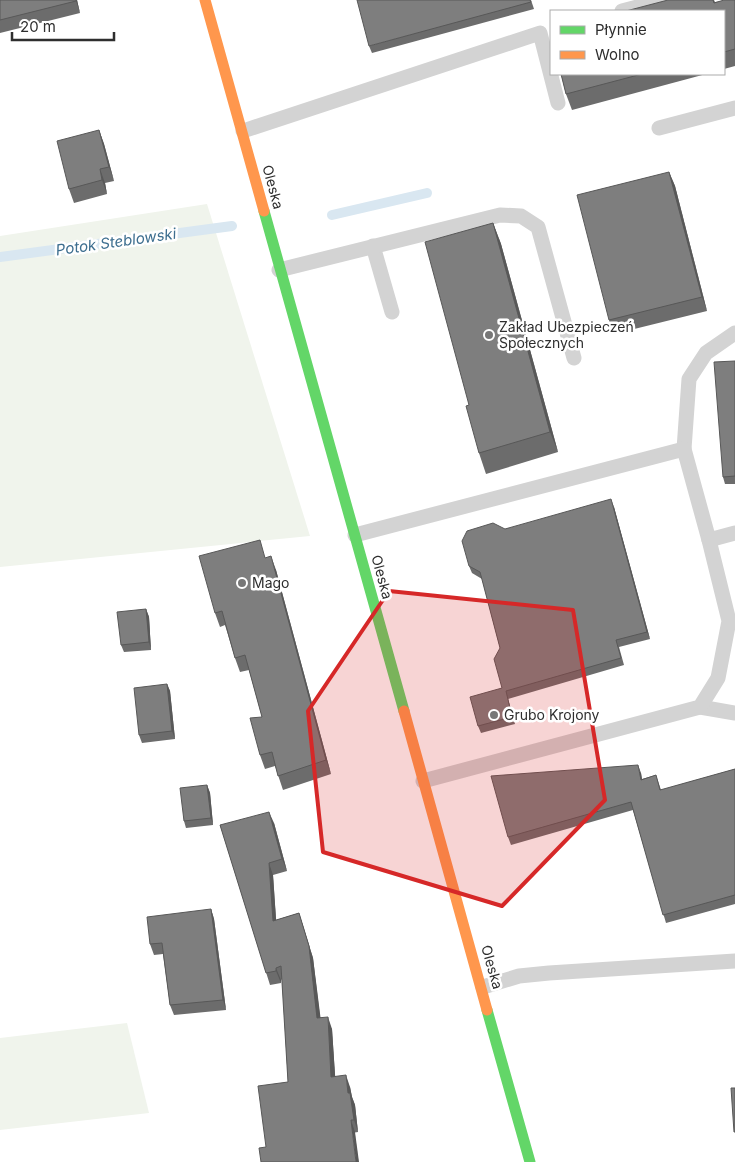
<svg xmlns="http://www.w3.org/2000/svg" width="735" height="1162" viewBox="0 0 735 1162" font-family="Inter,sans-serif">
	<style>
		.green { fill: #f0f4ec }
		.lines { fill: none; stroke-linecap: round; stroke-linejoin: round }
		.stream { stroke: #d9e7f1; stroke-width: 10 }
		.lane { stroke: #d3d3d3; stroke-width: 15 }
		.fast { stroke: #63d668; stroke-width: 11 }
		.slow { stroke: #ff974d; stroke-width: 11 }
		.wall { fill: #6c6c6c }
		.shaded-wall { fill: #585858 }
		.building { fill: #7e7e7e; stroke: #585858 }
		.marked { fill: #d62828; fill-opacity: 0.2; stroke: #d62828; stroke-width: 4; stroke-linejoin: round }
		.poi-dot { fill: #777; stroke: #fff; stroke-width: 2 }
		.labels { text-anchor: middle; stroke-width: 5; stroke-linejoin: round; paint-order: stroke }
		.street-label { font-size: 14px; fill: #2e2e2e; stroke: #fff }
		.poi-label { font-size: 14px; fill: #2e2e2e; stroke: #fff; text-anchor: start }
		.water-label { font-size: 15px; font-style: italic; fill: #3d6e8f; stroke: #fff }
	</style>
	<rect width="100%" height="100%" fill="#fff"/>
	<g class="green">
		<polygon points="207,204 310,536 0,567 0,236"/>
		<polygon points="127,1023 149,1113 0,1130 0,1038"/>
	</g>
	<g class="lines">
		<g class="stream">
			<polyline points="332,215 427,193"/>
			<polyline points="0,257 232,226"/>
		</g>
		<g class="lane">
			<polyline points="622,11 664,0"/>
			<polyline points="659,128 735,108"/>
			<polyline points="243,131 540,33 558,103"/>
			<polyline points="373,246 392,312"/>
			<polyline points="279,270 500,215 521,216 538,227 574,358"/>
			<polyline points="684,449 689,379 706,353 735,333"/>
			<polyline points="355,535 684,449 709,540 735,533"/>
			<polyline points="700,707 735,713"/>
			<polyline points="423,781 700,707 718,678 729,621 709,540"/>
			<polyline points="483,987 519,976 549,973 735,961"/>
		</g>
		<g class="fast">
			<polyline points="264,211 404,711"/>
			<polyline points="487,1010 530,1162"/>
		</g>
		<g class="slow">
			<polyline points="205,0 264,211"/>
			<polyline points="404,711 487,1010"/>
		</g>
	</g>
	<g class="wall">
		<polygon points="0,0 77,0 80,13 0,33"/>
		<polygon points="531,0 534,9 372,53 369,46"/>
		<polygon points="668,0 714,0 715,2 735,0 735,66 724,69 724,11"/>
		<polygon points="561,74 706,74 572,110 566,94"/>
		<polygon points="99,130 104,144 114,181 105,183 107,194 74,203 69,189"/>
		<polygon points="669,172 675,186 707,311 614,334 609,320"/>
		<polygon points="493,223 501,244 558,452 486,474 479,453"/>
		<polygon points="735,361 735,484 725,484 723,477"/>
		<polygon points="614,507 650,639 619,647 624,665 508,699 515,724 481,733 478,726 502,688 500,648 482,579 472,573 469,566 505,529"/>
		<polygon points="266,558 276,570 331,774 283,790 275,766 265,769 260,755 262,717 249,670 240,672 235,658 225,625 220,627 215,613"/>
		<polygon points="146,609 149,617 151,650 124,652 121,645"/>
		<polygon points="167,684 170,691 175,739 142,743 139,735"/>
		<polygon points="735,769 735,904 666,923 633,810 511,845 508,837 641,773 642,779 656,775 661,790"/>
		<polygon points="207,785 210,793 213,825 186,828 184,821"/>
		<polygon points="274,823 287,871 273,875 276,920 299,913 313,958 320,1017 332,1029 335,1076 350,1087 352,1097 355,1105 358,1132 266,1147 288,1082 282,979 281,980 281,983 270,985 220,825"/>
		<polygon points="211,909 214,919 226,1010 174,1015 170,1005 163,954 154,955 150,944"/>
	</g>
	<g class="shaded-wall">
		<polygon points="76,0 77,0 80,13 76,1"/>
		<polygon points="99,130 104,144 114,181 109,167"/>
		<polygon points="100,169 105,183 107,194 102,180"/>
		<polygon points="669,172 675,186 707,311 702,297"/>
		<polygon points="493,223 501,244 558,452 550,432"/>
		<polygon points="611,499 614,507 650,639 647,632"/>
		<polygon points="271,556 276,570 331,774 326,760"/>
		<polygon points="146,609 149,617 151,650 149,642"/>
		<polygon points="167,684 170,691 175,739 172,731"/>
		<polygon points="506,691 508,699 515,724 512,717"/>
		<polygon points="638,765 641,773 643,788 641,780"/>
		<polygon points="207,785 210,793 213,825 211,818"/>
		<polygon points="269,812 274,823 287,871 282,859"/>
		<polygon points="269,863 273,875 277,933 273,921"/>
		<polygon points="211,909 214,919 226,1010 223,1000"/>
		<polygon points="299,913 313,958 322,1029 317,1018"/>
		<polygon points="276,968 281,980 281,983 276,971"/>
		<polygon points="328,1017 332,1029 336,1089 331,1077"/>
		<polygon points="346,1075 350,1087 352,1097 355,1105 358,1132 354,1120 348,1093"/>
		<polygon points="351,1120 355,1132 359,1162 356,1162"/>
	</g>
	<g class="building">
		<polygon points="0,0 76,0 76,1 0,20"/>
		<polygon points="357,0 530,0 531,2 369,46"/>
		<polygon points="668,0 713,0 714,3 724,0 735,0 735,49 724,52 724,11 626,11"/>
		<polygon points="561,74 642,74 566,94"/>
		<polygon points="99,130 109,167 100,169 102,180 69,189 57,141"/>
		<polygon points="669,172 702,297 609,320 577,195"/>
		<polygon points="493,223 550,432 479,453 466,406 469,405 425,242"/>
		<polygon points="735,361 735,476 723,477 714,362"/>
		<polygon points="611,499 647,632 616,640 621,658 506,691 512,717 478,726 470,697 502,688 494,659 500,648 480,572 469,566 462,541 467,531 493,523 505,529"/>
		<polygon points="260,540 265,558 271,556 326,760 278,776 272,752 260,755 250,718 262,717 245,655 235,658 222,611 215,613 199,556"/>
		<polygon points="146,609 149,642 121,645 117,612"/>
		<polygon points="167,684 172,731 139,735 134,688"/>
		<polygon points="638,765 641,780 656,775 660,790 735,769 735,895 663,915 631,802 508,837 491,776"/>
		<polygon points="207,785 211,818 184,821 180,788"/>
		<polygon points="269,812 282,859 269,863 273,921 299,913 309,946 317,1018 328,1017 331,1077 346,1075 348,1093 350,1093 354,1120 351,1120 356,1162 261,1162 259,1148 266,1147 258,1086 288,1082 281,966 276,968 276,971 266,973 220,825"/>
		<polygon points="211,909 223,1000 170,1005 162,943 150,944 147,917"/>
		<polygon points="731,1088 735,1088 735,1132 734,1132"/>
	</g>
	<path class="marked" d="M389,591L573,610L605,800L502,906L323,852L308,711Z"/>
	<g class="poi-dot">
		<circle cx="489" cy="335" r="5"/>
		<circle cx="242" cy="583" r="5"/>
		<circle cx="494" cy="715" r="5"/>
	</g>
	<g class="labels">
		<g class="street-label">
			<text transform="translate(273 187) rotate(75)" y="5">Oleska</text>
			<text transform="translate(382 577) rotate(75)" y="5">Oleska</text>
			<text transform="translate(492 967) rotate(74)" y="5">Oleska</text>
		</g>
		<g class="poi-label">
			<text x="499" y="332">Zakład Ubezpieczeń<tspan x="499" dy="16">Społecznych</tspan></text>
			<text x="252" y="588">Mago</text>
			<text x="504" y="720">Grubo Krojony</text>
		</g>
		<g class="water-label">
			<text transform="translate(116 242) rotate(-8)" y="5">Potok Steblowski</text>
		</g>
	</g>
	<rect x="550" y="10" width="175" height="65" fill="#ffffff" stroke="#ababab"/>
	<rect x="560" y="26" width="25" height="8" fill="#63d668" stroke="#ababab"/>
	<text x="595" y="35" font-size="15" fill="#2e2e2e">Płynnie</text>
	<rect x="560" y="51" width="25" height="8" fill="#ff974d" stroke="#ababab"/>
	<text x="595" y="60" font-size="15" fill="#2e2e2e">Wolno</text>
	<path d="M12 32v8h102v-8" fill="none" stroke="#2e2e2e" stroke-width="2.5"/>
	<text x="20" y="32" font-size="15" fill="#2e2e2e" stroke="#ffffff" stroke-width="4" paint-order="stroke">20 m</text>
</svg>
